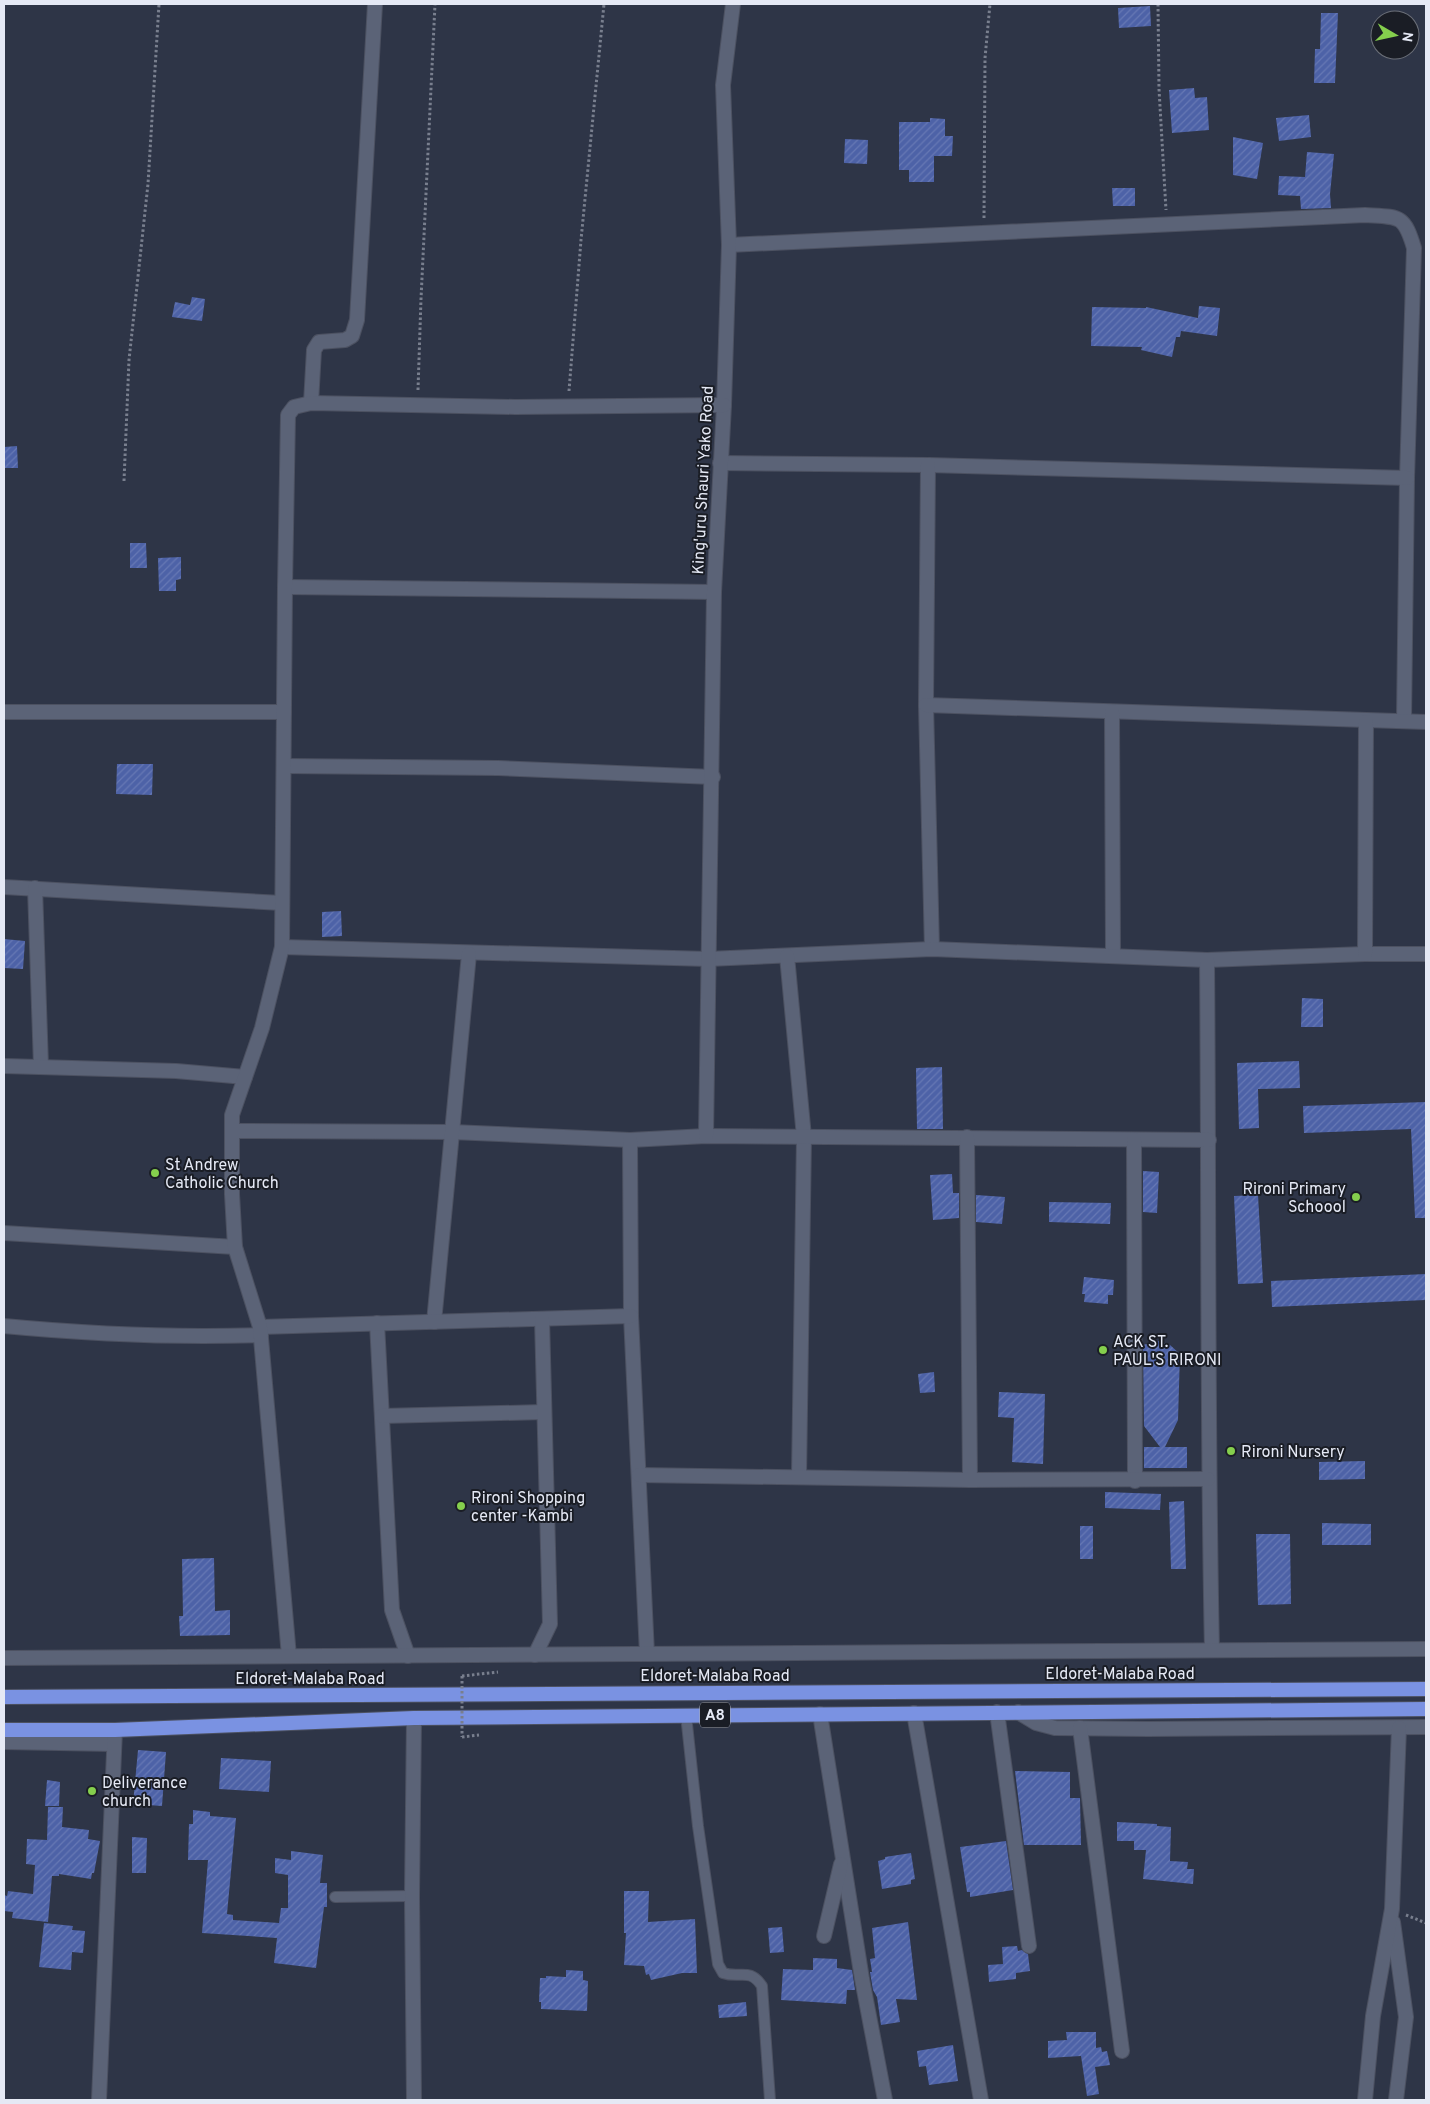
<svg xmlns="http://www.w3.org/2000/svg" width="1430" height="2104" viewBox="0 0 1430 2104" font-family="Overpass,sans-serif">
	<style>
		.building { fill: url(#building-hatch) }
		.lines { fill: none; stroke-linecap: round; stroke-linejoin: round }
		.service-casing { stroke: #4c5161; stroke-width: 12 }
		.minor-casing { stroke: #4c5161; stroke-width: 16 }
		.trunk-casing { stroke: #4c5161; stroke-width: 16 }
		.path { stroke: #797f8e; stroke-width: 3; stroke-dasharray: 2.5 2.5; stroke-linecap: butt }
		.service { stroke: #5b6377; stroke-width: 10 }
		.minor { stroke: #5b6377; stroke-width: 14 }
		.trunk { stroke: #7a92e2; stroke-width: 14 }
		.path-bridge { stroke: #797f8e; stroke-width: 3; stroke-dasharray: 2.5 2.5; stroke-linecap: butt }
		.poi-dot { fill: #85cf4d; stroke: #1a1d25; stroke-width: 2 }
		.labels { text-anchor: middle; stroke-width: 4; stroke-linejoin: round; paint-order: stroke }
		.shield { fill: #1a1d25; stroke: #a8acb7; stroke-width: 1 }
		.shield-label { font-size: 15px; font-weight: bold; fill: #e5e9f5 }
		.street-label { font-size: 16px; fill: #e5e9f5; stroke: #1a1d25 }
		.poi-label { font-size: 16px; fill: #e5e9f5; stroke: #1a1d25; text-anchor: start }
	</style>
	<defs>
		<pattern id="building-hatch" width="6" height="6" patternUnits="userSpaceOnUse" patternTransform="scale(1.25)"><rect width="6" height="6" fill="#4d62a7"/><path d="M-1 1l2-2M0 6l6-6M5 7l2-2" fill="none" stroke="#6678b4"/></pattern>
	</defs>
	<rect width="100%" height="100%" fill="#2e3547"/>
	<g class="building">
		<polygon points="1150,6 1151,26 1119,28 1118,8"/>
		<polygon points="1321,13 1338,13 1335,83 1314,83 1315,49 1320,49"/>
		<polygon points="1194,88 1195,98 1207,97 1209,130 1172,133 1169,90"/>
		<polygon points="1309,115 1311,137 1279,141 1276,118"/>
		<polygon points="930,118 945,119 945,136 953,136 952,156 934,156 934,182 909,182 909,170 899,170 899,122 930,122"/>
		<polygon points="1233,137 1263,143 1257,179 1233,175"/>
		<polygon points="845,139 868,140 867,164 844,163"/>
		<polygon points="1307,152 1334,154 1330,194 1331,208 1301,209 1300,196 1278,195 1279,176 1305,177"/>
		<polygon points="1112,188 1135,188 1135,206 1113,206"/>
		<polygon points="192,297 205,299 202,321 172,317 175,302 190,305"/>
		<polygon points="1199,306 1220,308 1217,336 1181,331 1180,337 1176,337 1172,357 1141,350 1142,347 1091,346 1092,307 1146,308 1146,307 1198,318"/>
		<polygon points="17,446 18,468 4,468 4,447"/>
		<polygon points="130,543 146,543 147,568 130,568"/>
		<polygon points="181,557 181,579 176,580 176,591 159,591 158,558"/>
		<polygon points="117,764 153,764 152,795 116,794"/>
		<polygon points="341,911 342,936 322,937 322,912"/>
		<polygon points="4,939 25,941 23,969 4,968"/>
		<polygon points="1302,998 1323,999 1323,1027 1301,1027"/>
		<polygon points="1299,1061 1300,1088 1258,1089 1259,1128 1239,1129 1237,1063"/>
		<polygon points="942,1067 943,1129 917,1129 916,1068"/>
		<polygon points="1426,1102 1426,1218 1415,1218 1411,1129 1304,1133 1303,1106"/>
		<polygon points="1143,1171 1159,1172 1157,1213 1143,1212"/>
		<polygon points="952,1174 953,1193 959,1193 959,1218 933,1220 930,1175"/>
		<polygon points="976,1195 1005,1197 1002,1224 976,1222"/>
		<polygon points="1258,1195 1263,1283 1238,1284 1234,1196"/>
		<polygon points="1049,1202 1111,1203 1110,1224 1049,1222"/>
		<polygon points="1426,1274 1426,1300 1272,1307 1271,1281"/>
		<polygon points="1084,1277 1114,1280 1113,1295 1108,1295 1108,1304 1084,1302 1085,1294 1082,1294"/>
		<polygon points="1158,1341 1170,1345 1180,1354 1178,1420 1165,1447 1187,1447 1187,1468 1144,1468 1144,1447 1160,1447 1144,1426 1143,1345"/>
		<polygon points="934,1372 935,1392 920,1393 918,1374"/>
		<polygon points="999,1392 1045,1394 1043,1464 1012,1462 1014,1418 998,1417"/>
		<polygon points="1365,1461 1365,1479 1319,1480 1319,1462"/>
		<polygon points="1105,1492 1161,1494 1160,1510 1105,1508"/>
		<polygon points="1184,1501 1186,1569 1171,1569 1169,1502"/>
		<polygon points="1322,1523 1371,1524 1371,1545 1322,1545"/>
		<rect x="1080" y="1526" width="13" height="33"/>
		<polygon points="1256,1534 1290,1534 1291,1604 1258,1605"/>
		<polygon points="214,1558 215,1611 230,1610 230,1635 180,1636 179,1616 183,1616 182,1559"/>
		<polygon points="138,1750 166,1752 162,1806 133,1804"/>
		<polygon points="221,1758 271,1761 269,1792 219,1789"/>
		<polygon points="1015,1771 1070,1772 1070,1798 1080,1798 1081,1845 1024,1845"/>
		<polygon points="47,1780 60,1782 59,1806 45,1806"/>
		<polygon points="48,1807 63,1807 62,1827 89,1830 88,1839 100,1841 94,1873 92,1873 91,1879 59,1874 59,1876 52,1876 48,1922 12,1918 13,1912 4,1911 4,1895 7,1896 8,1891 33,1894 35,1865 26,1864 27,1839 47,1840"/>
		<polygon points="193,1810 210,1812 210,1816 236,1818 227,1914 233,1915 233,1920 279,1923 281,1908 288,1908 288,1875 275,1873 275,1858 291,1860 291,1851 323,1855 320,1883 327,1883 327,1907 324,1907 316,1968 274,1963 277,1938 202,1933 208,1860 188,1860 189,1824 193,1824"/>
		<polygon points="1117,1822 1157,1824 1157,1826 1171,1827 1170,1861 1188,1862 1187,1869 1194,1869 1193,1884 1143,1879 1146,1850 1134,1850 1134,1841 1117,1841"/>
		<polygon points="132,1837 147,1838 146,1873 132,1873"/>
		<polygon points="1006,1841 1013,1890 970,1897 970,1892 967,1892 960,1847"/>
		<polygon points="911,1853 915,1879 911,1880 911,1884 882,1889 878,1861 885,1859 885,1857"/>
		<polygon points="624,1891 649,1891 648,1922 695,1919 697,1973 682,1973 651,1980 649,1974 646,1975 644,1966 624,1965 626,1933 624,1933"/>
		<polygon points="908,1922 917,2000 896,1999 900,2022 881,2025 877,1997 873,1990 870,1972 872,1972 870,1959 875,1958 872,1928"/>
		<polygon points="44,1923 73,1926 72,1930 85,1931 83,1953 72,1952 71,1970 39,1967"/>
		<polygon points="782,1927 784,1952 770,1953 768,1928"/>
		<polygon points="1017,1946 1018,1951 1022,1950 1028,1954 1030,1971 1016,1973 1016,1979 989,1982 988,1965 1003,1964 1002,1947"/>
		<polygon points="813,1958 837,1959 837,1968 852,1970 855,1990 847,1990 846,2004 781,2000 783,1969 813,1970"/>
		<polygon points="566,1970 583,1971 583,1980 588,1981 587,2011 541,2009 541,2002 539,2002 540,1978 546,1978 546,1976 566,1977"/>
		<polygon points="746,2002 747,2016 719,2018 718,2005"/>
		<polygon points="1066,2032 1096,2032 1096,2048 1101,2047 1102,2052 1107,2051 1110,2065 1095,2067 1099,2094 1087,2096 1081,2056 1048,2058 1048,2041 1067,2040"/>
		<polygon points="953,2045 958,2081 929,2085 926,2066 919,2067 917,2051"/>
	</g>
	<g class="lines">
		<g class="service-casing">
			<g id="service">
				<path d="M686,1715L698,1826L718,1964L723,1973C740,1979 749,1967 762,1986L770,2100"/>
				<polyline points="335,1897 412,1896"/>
			</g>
		</g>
		<g class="minor-casing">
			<g id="minor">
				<path d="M729,245L1365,215C1399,217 1404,214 1414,248L1407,478L1404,721"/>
				<polyline points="311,403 314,350 319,342 345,340 352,336 357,320 375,4"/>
				<polyline points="720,463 928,465 1407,478"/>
				<polyline points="928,465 926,705 932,949"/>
				<polyline points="285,587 714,592"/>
				<polyline points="926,705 1426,722"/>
				<polyline points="4,712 284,712"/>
				<polyline points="1112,712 1113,956"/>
				<polyline points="284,766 498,768 713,777"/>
				<polyline points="4,887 282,903"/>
				<polyline points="35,888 41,1066"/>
				<polyline points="282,947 708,959 932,949 1207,960 1365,954 1426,954"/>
				<polyline points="1365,954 1366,722"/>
				<polyline points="787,956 804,1137 799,1477"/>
				<path d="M1207,960C1209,1190 1207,1420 1212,1650"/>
				<polyline points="4,1066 176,1071 245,1077"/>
				<polyline points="232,1131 452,1132 630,1140 706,1136 1209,1140"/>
				<polyline points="706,1136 714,592 724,405 729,245 723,85 733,4"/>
				<polyline points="967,1137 970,1480"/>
				<polyline points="630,1140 631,1316 647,1654"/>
				<polyline points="1134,1140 1135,1481"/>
				<polyline points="4,1233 235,1247"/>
				<polyline points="434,1322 469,954"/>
				<polyline points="377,1323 392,1610 408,1656"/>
				<path d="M4,1326C89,1334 175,1338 261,1335"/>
				<polyline points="260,1327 631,1316"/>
				<polyline points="382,1416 544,1412"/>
				<polyline points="639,1475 970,1480 1208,1479"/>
				<polyline points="535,1655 550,1624 542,1319"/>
				<polyline points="289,1656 260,1327 235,1247 232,1194 232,1115 262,1028 282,947 285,587 288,415 294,407 311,403 515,407 724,405"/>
				<polyline points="4,1658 1426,1649"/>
				<polyline points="997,1712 1029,1946"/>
				<polyline points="1018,1712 1036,1723 1055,1728 1148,1729 1426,1727"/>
				<polyline points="914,1713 981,2100"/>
				<polyline points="820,1714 862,1979 885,2100"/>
				<polyline points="1080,1728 1122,2051"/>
				<polyline points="4,1742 113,1744"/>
				<polyline points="1393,1922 1406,2017 1396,2100"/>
				<polyline points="824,1936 841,1864"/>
				<polyline points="99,2100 115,1730"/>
				<polyline points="414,2100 412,1896 414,1718"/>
				<polyline points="1365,2100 1373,2016 1392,1909 1399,1728"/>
			</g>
		</g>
		<g class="trunk-casing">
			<g id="trunk">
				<polyline points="4,1697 1426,1689"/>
				<polyline points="4,1730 115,1730 414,1718 1426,1709"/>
			</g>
		</g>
		<g class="path">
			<polyline points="1158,4 1159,89 1166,210"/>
			<polyline points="984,218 985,58 990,4"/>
			<polyline points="418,390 421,299 435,4"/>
			<polyline points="569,391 581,240 604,4"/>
			<polyline points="124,481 129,360 148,184 159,4"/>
			<polyline points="462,1676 498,1672"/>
			<polyline points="462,1737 479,1735"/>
			<polyline points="1406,1915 1426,1923"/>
		</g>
		<use href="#service" class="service"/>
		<use href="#minor" class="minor"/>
		<use href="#trunk" class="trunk"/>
		<polyline class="path-bridge" points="462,1676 462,1737"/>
	</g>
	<g class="poi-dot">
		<circle cx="155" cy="1173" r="5"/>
		<circle cx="1356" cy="1197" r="5"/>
		<circle cx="1103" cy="1350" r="5"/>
		<circle cx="1231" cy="1451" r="5"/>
		<circle cx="461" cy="1506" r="5"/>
		<circle cx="92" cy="1791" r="5"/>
	</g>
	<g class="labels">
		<rect class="shield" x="700" y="1702.5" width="30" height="25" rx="4"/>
		<g class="shield-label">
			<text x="715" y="1720">A8</text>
		</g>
		<g class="street-label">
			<text transform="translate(702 480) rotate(-87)" y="6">King'uru Shauri Yako Road</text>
			<text x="1120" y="1679">Eldoret-Malaba Road</text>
			<text x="715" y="1681">Eldoret-Malaba Road</text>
			<text x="310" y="1684">Eldoret-Malaba Road</text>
		</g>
		<g class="poi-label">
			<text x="165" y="1170">St Andrew<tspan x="165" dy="18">Catholic Church</tspan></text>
			<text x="1346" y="1194" text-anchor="end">Rironi Primary<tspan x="1346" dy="18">Schoool</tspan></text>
			<text x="1113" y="1347">ACK ST.<tspan x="1113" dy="18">PAUL'S RIRONI</tspan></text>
			<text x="1241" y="1457">Rironi Nursery</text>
			<text x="471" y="1503">Rironi Shopping<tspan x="471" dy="18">center -Kambi</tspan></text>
			<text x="102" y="1788">Deliverance<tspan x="102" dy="18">church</tspan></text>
		</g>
	</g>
	<rect width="1430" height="2104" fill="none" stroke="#e5e9f5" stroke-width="10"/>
	<g transform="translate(1395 35) rotate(99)"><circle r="24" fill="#1a1d25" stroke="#6b6f78"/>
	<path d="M0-4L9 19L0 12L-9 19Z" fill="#85cf4d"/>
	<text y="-8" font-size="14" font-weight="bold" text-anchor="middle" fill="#e5e9f5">N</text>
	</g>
</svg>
